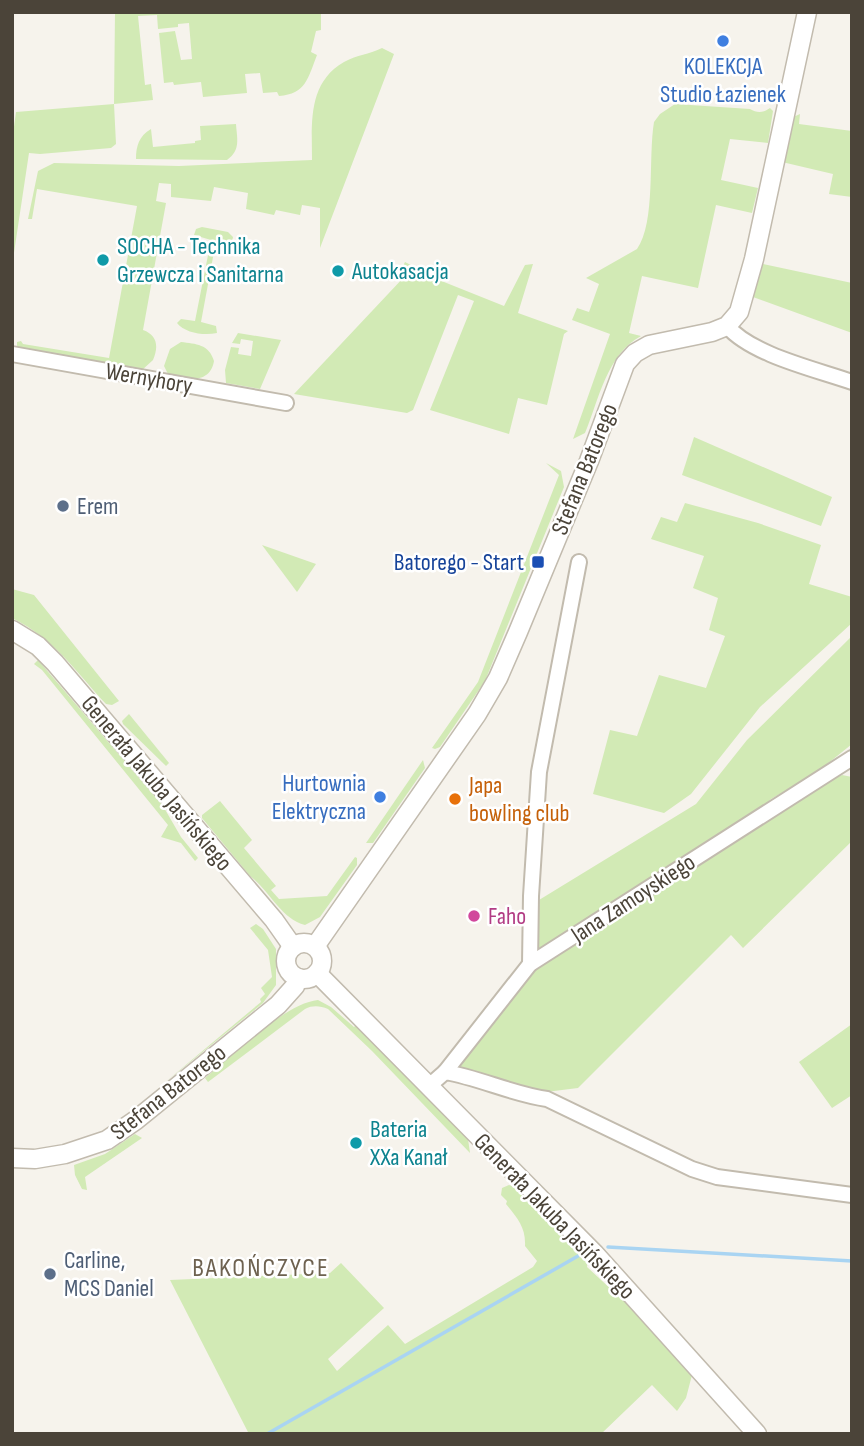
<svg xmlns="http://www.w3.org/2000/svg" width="864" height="1446" viewBox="0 0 864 1446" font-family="'Sofia Sans Condensed',sans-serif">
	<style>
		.green { fill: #d2eab5 }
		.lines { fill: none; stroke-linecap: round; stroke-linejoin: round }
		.stream { stroke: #a9d4f2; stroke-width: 3.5 }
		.minor-casing { stroke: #c2bbae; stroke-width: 18 }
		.tertiary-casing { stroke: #c2bbae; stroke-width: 21 }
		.minor { stroke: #fff; stroke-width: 14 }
		.tertiary { stroke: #fff; stroke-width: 18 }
		.shop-dot { fill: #3f7fe0; stroke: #fff; stroke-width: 2.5 }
		.culture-dot { fill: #0f9aa8; stroke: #fff; stroke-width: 2.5 }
		.service-dot { fill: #5c6f8a; stroke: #fff; stroke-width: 2.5 }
		.transit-dot { fill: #1a4fb4; stroke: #fff; stroke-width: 2.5 }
		.food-dot { fill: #e8710a; stroke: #fff; stroke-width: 2.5 }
		.hotel-dot { fill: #d1479c; stroke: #fff; stroke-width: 2.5 }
		.labels { text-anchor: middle; stroke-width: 5; stroke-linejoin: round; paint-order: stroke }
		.shop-label { font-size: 24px; fill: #366cbe; stroke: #fff }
		.culture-label { font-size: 24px; fill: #0d838f; stroke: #fff; text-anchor: start }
		.street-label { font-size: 24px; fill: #4b4439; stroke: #fff }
		.service-label { font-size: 24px; fill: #4e5e75; stroke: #fff; text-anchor: start }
		.transit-label { font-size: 24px; fill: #164399; stroke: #fff; text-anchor: end }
		.food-label { font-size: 24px; fill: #c56008; stroke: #fff; text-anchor: start }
		.hotel-label { font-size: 24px; fill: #b23c85; stroke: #fff; text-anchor: start }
		.neighbourhood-label { font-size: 26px; letter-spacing: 2px; fill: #6e6250; stroke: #fff }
	</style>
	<rect width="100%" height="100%" fill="#f6f3ec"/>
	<g class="green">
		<path d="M115,12L321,14V30L316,31L311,52L317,55C308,78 306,94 279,96L277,92L263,93L260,73L245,74L247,93L203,97L201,82L174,85L173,82L164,83L159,33L175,31L181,60L192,59L189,23L178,24V27L158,29L157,15L138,16L145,85L151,84L153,100L114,104L116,144L111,148L40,154L29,153L12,266V141L16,112L114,104Z"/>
		<path d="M382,48L394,54L320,248V208L302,205L300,215L276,210L274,215L246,209L248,193L214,187L211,201L171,197V184L159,183L156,201L166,203L143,330C157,335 159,346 153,360L141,371L17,348V342L21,341L23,344L109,358L137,206L37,189L32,219H28L38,171L54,163L179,166L312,160C312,125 307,83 344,62C358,54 368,55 382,48Z"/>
		<path d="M675,104L750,109C757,113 763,113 770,108L773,111L768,143L730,139L721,180L758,188L752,213L716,205L698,288L642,276L629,333L641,336C607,354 599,399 585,433L573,439L610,334L572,320L577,308L589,312L599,284L586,278L637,249C656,222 648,157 654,122L660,114Z"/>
		<polygon points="800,114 799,124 852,131 852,197 829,194 833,174 782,162 791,118"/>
		<path d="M236,124C237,139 241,150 227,160L136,159C136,146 139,136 151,129L153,147L195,143V141L201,140L200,126Z"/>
		<path d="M202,227L228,232L233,237L232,242L216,241L201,322L216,326L217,333C204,336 185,333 177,323L181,319L195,321L211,240L194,235L196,229Z"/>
		<polygon points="405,262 444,282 504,306 525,265 533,264 518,313 568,331 564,334 547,405 518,398 509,434 430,410 474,301 458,295 413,410 407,413 294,394 404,277 399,274"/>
		<polygon points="763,264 852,283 852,333 753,297"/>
		<polygon points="238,333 281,340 260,389 226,383 225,370 231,347 239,348 238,354 251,356 253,341 241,339 240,344 232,343"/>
		<path d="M181,342C196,344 209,344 214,361C210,385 185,380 168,374L164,366L170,349Z"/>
		<polygon points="694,437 832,497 821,526 682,475"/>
		<polygon points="546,463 561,471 564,487 485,681 440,747 435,749 432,748 478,682 559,475"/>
		<polygon points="685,503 758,523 821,545 809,584 852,597 852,623 760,707 691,794 664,813 593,794 610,730 637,736 659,675 706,688 725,636 709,630 718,598 693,588 704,556 651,539 661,517 677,522"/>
		<polygon points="262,545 316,564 297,592"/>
		<path d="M12,589L34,595L119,701L112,705L106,704C74,670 56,640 12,618Z"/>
		<path d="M852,636V744L816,773L771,799L753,816L540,950C534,936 531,913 539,900L696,804L747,740Z"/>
		<polygon points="38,660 163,806 181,837 198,858 195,861 181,843 161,837 168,825 42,670 34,664"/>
		<polygon points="129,714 169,763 166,766 123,724 122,721"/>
		<polygon points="423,760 425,768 373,843 366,843"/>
		<polygon points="842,775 852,777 852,841 743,948 731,935 578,1088 546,1092 458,1069 458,1063 533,970 822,785"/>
		<path d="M220,801L252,840L244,848L276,886L271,890L279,899L327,896L355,857L357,858V865L320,917L305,925C281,919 269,890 250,876L202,818V815Z"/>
		<polygon points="256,924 263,929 276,949 276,985 263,1003 163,1084 261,1002 260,999 265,994 261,988 272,977 268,950 250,928"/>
		<path d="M318,1000L331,1007L354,1027L357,1024L383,1052L463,1129L468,1139L470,1153L372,1051L328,1009C320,1006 313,1005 305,1009L208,1082L205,1078C232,1056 285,1003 318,1000Z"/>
		<polygon points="852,1024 852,1095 832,1108 799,1062"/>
		<polygon points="135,1134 142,1138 85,1177 87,1190 82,1189 75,1175 74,1165 105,1154"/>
		<path d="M509,1185L520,1189L588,1259L587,1267L652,1327L692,1375L686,1398L677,1411L652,1385L601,1434H249L170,1280L330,1273L341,1263L384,1308L328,1359L337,1371L388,1325L405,1344L533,1267L537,1261L525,1246C526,1227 517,1218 506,1204L507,1201L501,1195L502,1188Z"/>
	</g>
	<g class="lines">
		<g class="stream">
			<polyline points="608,1247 852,1261"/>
			<polyline points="267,1434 578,1256"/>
		</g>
		<g class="minor-casing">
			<g id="minor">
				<path d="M727,326C752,355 815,369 852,382"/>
				<polyline points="12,354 286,403"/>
				<polyline points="530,964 531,896 539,772 579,562"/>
				<polyline points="445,1072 530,964 852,758"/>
				<path d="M429,1086L445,1072C480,1078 512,1094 547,1099L692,1169L717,1177L852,1195"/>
			</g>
		</g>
		<g class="tertiary-casing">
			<g id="tertiary">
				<polyline points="12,630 38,646 55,663 274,920 293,947"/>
				<circle cx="304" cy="961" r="18"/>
				<polyline points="316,945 477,714 498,678 518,632 589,461 625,364 635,353 649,345 712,332 727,326 739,312 754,259 807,12"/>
				<polyline points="317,973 595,1254 757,1434"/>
				<polyline points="12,1158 35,1159 65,1154 107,1140 136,1120 278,1005 295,986 298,978"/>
			</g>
		</g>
		<use href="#minor" class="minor"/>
		<use href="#tertiary" class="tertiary"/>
	</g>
	<g class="shop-dot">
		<circle cx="723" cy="41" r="7"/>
		<circle cx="380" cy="797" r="7"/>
	</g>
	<g class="culture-dot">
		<circle cx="103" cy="260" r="7"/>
		<circle cx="338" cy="271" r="7"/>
		<circle cx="356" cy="1143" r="7"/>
	</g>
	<g class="service-dot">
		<circle cx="63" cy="506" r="7"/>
		<circle cx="50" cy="1274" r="7"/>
	</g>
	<rect class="transit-dot" x="531" y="555" width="14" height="14" rx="3.5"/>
	<circle class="food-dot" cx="455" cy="799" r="7"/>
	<circle class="hotel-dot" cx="474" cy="916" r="7"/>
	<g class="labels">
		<g class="shop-label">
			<text x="723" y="74">KOLEKCJA<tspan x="723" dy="28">Studio Łazienek</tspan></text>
			<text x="366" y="791" text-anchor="end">Hurtownia<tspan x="366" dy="28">Elektryczna</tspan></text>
		</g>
		<g class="culture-label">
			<text x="117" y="254">SOCHA - Technika<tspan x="117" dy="28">Grzewcza i Sanitarna</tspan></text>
			<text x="352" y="279">Autokasacja</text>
			<text x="370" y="1137">Bateria<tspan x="370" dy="28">XXa Kanał</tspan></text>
		</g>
		<g class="street-label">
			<text transform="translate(149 378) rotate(10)" y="8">Wernyhory</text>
			<text transform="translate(584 469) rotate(-68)" y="8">Stefana Batorego</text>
			<text transform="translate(157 783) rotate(50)" y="8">Generała Jakuba Jasińskiego</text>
			<text transform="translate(633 898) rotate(-33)" y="8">Jana Zamoyskiego</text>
			<text transform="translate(168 1092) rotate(-38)" y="8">Stefana Batorego</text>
			<text transform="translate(555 1216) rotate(46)" y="8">Generała Jakuba Jasińskiego</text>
		</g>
		<g class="service-label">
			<text x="77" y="514">Erem</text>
			<text x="64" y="1268">Carline,<tspan x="64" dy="28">MCS Daniel</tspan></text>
		</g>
		<g class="transit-label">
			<text x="524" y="570">Batorego - Start</text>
		</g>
		<g class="food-label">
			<text x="469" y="793">Japa<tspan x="469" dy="28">bowling club</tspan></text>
		</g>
		<g class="hotel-label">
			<text x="488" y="924">Faho</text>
		</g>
		<g class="neighbourhood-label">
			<text x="261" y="1276">BAKOŃCZYCE</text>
		</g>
	</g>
	<rect width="864" height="1446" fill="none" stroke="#4b4439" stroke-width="28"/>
</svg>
